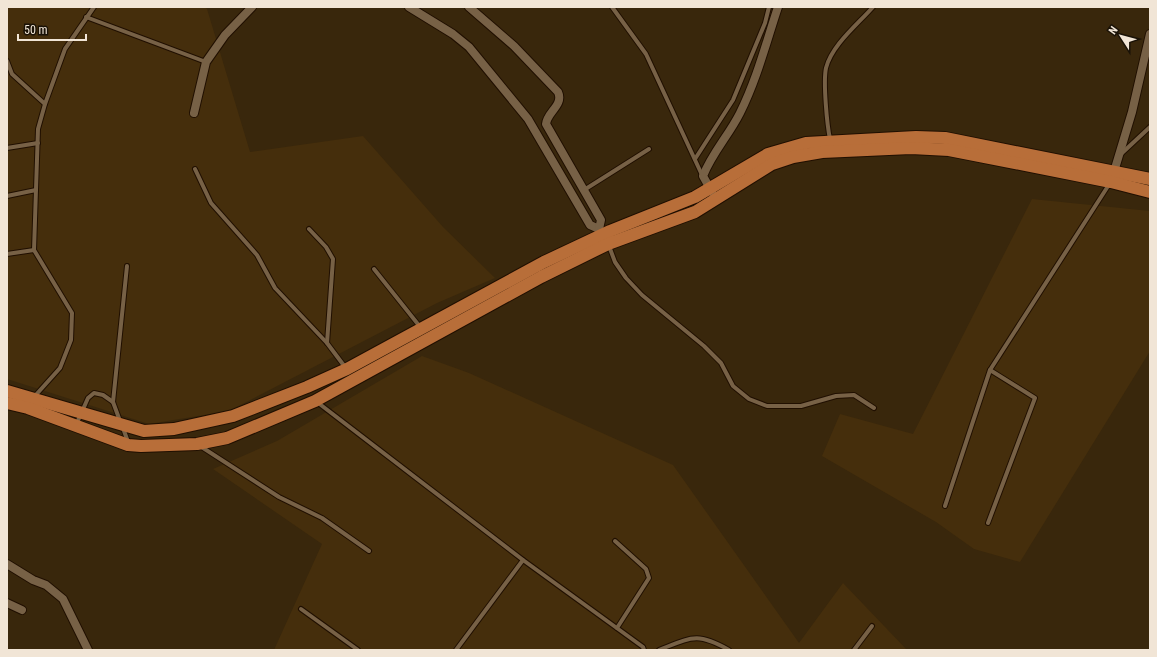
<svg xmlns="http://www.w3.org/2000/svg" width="1157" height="657" viewBox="0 0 1157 657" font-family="'Roboto Condensed',sans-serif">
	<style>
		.built { fill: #452e0c }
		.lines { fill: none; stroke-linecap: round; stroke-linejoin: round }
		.lane-casing { stroke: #200f00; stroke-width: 6 }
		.street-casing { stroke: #200f00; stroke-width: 10 }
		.primary-casing { stroke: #200f00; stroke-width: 14 }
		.lane { stroke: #776146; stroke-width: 4 }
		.street { stroke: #776146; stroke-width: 8 }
		.primary { stroke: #b86e39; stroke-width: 12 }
	</style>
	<rect width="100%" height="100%" fill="#39270c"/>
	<g class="built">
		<polygon points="7,7 204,7 207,9 250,152 363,136 443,227 495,278 437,303 229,411 149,424 7,379"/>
		<polygon points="1032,199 1150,211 1150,351 1020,562 974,549 936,522 822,456 840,414 913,434"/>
		<polygon points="422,356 469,373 673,465 799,643 843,583 907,650 274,650 322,544 213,469 277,441"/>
	</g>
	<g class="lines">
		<g class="lane-casing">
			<g id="lane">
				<polyline points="612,7 646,54 702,175"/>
				<polyline points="86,17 206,62"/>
				<polyline points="7,61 12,74 45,104"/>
				<path d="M830,139C827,125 823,82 826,68C832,45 857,25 873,7"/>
				<polyline points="7,148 38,143"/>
				<polyline points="1121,154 1150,127"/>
				<polyline points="695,159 733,100 765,23 769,7"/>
				<polyline points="195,169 211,203 257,255 275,288 327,343 345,367"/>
				<polyline points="584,190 649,149"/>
				<polyline points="7,196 36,190"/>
				<polyline points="309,229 326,247 333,259 327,343"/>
				<polyline points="609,246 615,262 626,278 642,295 704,346 721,363 733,386 749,399 767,406 801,406 836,396 854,395 874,408"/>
				<polyline points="7,254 34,250"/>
				<polyline points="374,269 421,328"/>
				<polyline points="34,397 60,368 71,340 72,313 34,250 38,129 45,104 65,49 94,7"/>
				<polyline points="317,402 523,560 643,647 644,650"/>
				<polyline points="120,421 113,402 127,266"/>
				<polyline points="76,425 88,398 94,393 103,395 113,402"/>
				<polyline points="123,428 128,442"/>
				<polyline points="200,446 279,497 322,518 369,551"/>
				<polyline points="945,506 990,370 1110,183"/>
				<polyline points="988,523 1035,398 990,370"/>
				<polyline points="615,541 646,569 649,578 617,628"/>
				<polyline points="301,609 358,650"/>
				<polyline points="456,650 523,560"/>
				<path d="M659,650C692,637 697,632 729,650"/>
				<polyline points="854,650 872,626"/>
			</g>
		</g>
		<g class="street-casing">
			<g id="street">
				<polyline points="409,7 453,34 469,47 528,119 590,225 599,229 604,238"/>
				<path d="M469,7L514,46L558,92C564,105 547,112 546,124L601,220L599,229"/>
				<polyline points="194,113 206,62 225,35 252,7"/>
				<polyline points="1113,175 1132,112 1150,34"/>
				<path d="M712,192L703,176C712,153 729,135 740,113C757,79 766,43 778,7"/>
				<polyline points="7,564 33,580 46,585 63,599 88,650"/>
				<polyline points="7,603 22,610"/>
			</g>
		</g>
		<g class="primary-casing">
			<g id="primary">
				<polyline points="7,391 144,431 174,429 233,416 307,387 347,369 544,262 610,231 695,197 768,154 806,143 916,137 945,138 1150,179"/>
				<polyline points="7,403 28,408 128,445 141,446 197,444 227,438 315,401 541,277 608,244 695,212 772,164 793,157 822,152 911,148 949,150 1111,182 1150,192"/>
			</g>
		</g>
		<use href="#lane" class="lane"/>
		<use href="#street" class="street"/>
		<use href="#primary" class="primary"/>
	</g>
	<rect width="1157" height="657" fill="none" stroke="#f1e5d6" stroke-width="16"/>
	<g transform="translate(1121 36) rotate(306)" stroke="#1a1207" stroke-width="3" paint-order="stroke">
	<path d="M0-3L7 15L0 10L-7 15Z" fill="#f1e5d6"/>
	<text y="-6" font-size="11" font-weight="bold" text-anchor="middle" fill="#f1e5d6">N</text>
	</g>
	<path d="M18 34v6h68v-6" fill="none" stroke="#f1e5d6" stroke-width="2"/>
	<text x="24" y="34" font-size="12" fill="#f1e5d6" stroke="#1a1207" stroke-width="3" paint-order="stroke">50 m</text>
</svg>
